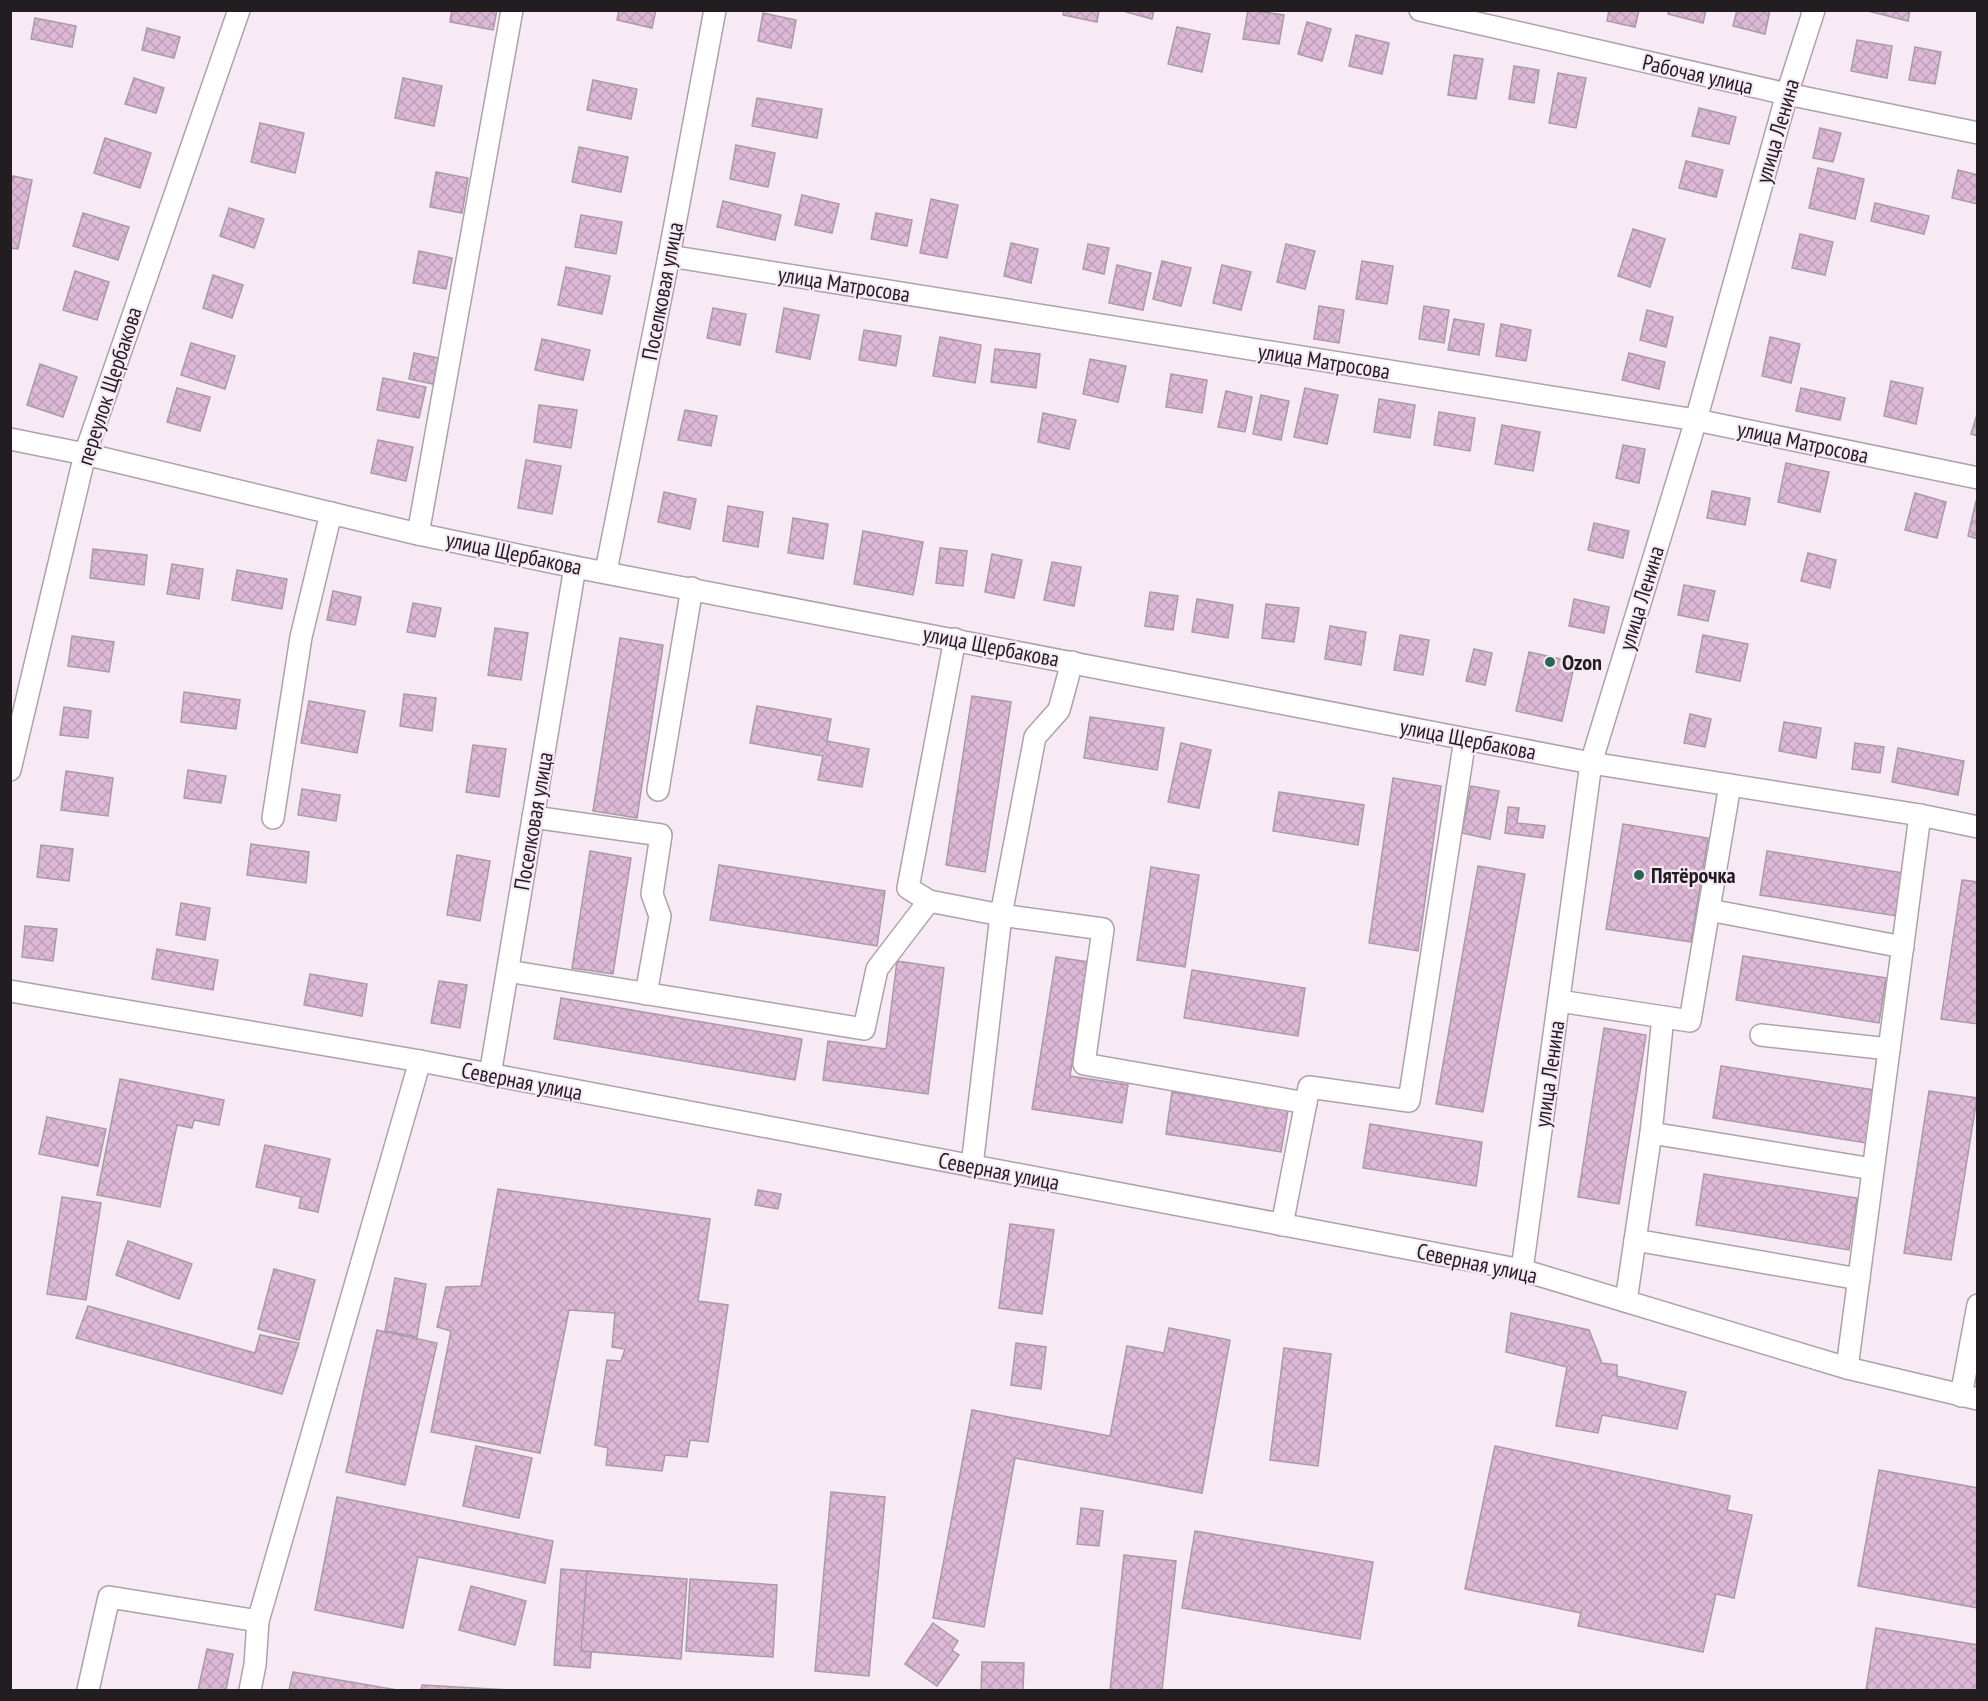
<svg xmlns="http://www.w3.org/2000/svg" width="1988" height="1701" viewBox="0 0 1988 1701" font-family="'PT Sans Narrow',sans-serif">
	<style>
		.building { fill: url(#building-cross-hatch); stroke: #a89ba6; stroke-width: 1.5 }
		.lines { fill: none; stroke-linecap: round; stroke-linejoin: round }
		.minor-casing { stroke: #aea1ab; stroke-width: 24 }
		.minor { stroke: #fff; stroke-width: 21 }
		.poi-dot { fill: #276652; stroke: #f7eaf5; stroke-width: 2 }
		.labels { text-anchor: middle; stroke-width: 4.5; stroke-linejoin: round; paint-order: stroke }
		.street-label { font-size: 22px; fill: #221d21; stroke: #f7eaf5 }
		.poi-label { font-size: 22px; font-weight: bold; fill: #221d21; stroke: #f7eaf5; text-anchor: start }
	</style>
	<defs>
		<pattern id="building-cross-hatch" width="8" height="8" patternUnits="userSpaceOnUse" patternTransform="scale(1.5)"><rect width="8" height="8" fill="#ddb9d7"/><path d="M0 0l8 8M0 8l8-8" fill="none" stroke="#bd9fb8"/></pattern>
	</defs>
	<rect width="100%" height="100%" fill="#f7eaf5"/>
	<g class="building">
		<polygon points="452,10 497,10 493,30 450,22"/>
		<polygon points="619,10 656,10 652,28 617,20"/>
		<polygon points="1064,10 1099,10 1097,22 1063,15"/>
		<polygon points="1126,10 1154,10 1152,19 1126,12"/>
		<polygon points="1248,10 1284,15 1279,44 1243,39"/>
		<polygon points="1609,10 1639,10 1635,27 1607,21"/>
		<polygon points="1669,10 1706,10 1703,23 1668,14"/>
		<polygon points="1737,10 1770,10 1765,34 1733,26"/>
		<polygon points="1864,10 1910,10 1908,21"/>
		<polygon points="763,13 796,20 791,48 758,41"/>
		<polygon points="35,18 76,26 72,47 31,39"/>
		<polygon points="1307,22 1331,29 1322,61 1298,54"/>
		<polygon points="1177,27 1210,34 1202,72 1168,64"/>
		<polygon points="147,28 180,37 174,58 142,50"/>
		<polygon points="1356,35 1389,43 1382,74 1349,66"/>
		<polygon points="1857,40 1892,46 1887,78 1851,71"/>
		<polygon points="1915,47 1941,52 1935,84 1909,80"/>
		<polygon points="1454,55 1483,59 1476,99 1448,95"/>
		<polygon points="1514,66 1539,70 1534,103 1509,99"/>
		<polygon points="1558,73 1586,78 1576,128 1549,123"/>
		<polygon points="134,78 164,88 156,113 125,104"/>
		<polygon points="403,78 442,86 434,126 395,118"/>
		<polygon points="593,80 637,89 631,119 587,110"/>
		<polygon points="757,98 822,109 817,138 752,126"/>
		<polygon points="1699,108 1736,117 1729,144 1692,136"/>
		<polygon points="260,123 304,133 295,173 251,162"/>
		<polygon points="1820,128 1841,133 1833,162 1813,158"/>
		<polygon points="105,138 151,153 140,188 94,173"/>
		<polygon points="736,145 775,153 768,187 730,179"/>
		<polygon points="579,147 628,157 621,192 572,182"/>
		<polygon points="1686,161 1723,170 1716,197 1679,188"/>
		<polygon points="1818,168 1864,179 1855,219 1809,208"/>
		<polygon points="1958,170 1978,175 1978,204 1952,198"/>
		<polygon points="436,172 468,178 462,213 430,207"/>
		<polygon points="13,176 32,180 18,249 10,248 10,187"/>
		<polygon points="802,195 839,204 832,233 795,225"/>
		<polygon points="931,199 958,205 947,258 920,253"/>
		<polygon points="723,201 781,215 775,240 717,227"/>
		<polygon points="1875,203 1929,216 1924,234 1871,221"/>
		<polygon points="229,208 264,219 254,248 220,236"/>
		<polygon points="83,213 129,227 118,260 73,246"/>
		<polygon points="876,213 912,220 907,246 871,239"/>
		<polygon points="581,215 622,222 616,254 575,247"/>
		<polygon points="1633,229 1665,239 1650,287 1618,276"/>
		<polygon points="1800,234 1833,242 1825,275 1792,268"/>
		<polygon points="1011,243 1038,249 1031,283 1004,276"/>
		<polygon points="1088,244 1109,248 1104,274 1083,269"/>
		<polygon points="1286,244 1315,251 1305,289 1277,282"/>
		<polygon points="419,251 452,258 446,289 413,283"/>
		<polygon points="1162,261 1191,268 1181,306 1153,299"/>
		<polygon points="1362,261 1393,266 1387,304 1356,299"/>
		<polygon points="1117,265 1151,273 1143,310 1109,303"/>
		<polygon points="1222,265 1251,272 1241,310 1213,303"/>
		<polygon points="566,267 610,276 602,314 558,305"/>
		<polygon points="75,271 109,282 97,320 63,310"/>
		<polygon points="213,275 243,285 232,318 203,308"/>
		<polygon points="1319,306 1344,310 1339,343 1314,339"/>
		<polygon points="1424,306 1449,310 1444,343 1419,339"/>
		<polygon points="713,308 746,314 740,345 707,338"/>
		<polygon points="784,308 819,315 810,359 776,352"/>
		<polygon points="1647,310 1673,317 1666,347 1640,340"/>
		<polygon points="1454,319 1484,324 1479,355 1448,350"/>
		<polygon points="1501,324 1531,330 1526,361 1496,356"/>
		<polygon points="864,330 901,336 896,366 859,360"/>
		<polygon points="940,337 981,345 975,383 933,376"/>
		<polygon points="1770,337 1800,344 1791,383 1762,376"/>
		<polygon points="542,339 590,350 583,380 535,370"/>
		<polygon points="191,343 235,356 225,389 181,375"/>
		<polygon points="995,349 1040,354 1036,388 991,382"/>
		<polygon points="414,353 439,358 433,384 409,379"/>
		<polygon points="1629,353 1665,362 1659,389 1622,380"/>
		<polygon points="1090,359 1126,366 1118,402 1083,394"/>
		<polygon points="40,364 77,377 63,417 27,405"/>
		<polygon points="1171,374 1207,380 1202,413 1166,407"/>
		<polygon points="383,378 426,387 419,418 377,410"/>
		<polygon points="1891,381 1923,388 1916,424 1884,416"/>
		<polygon points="177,388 210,397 200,431 167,422"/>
		<polygon points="1305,388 1338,395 1327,444 1294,437"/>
		<polygon points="1801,388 1845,398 1840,420 1796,411"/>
		<polygon points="1226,391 1252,397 1245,432 1218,427"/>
		<polygon points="1261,395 1289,401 1281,440 1253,434"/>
		<polygon points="1379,399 1415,405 1410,438 1374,432"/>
		<polygon points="539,405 577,410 571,448 534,442"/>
		<polygon points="685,410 717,416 711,446 678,440"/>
		<polygon points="1978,411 1978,436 1971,434"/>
		<polygon points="1439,412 1475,418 1470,451 1434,445"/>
		<polygon points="1043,413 1076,420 1069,449 1038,442"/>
		<polygon points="1502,425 1540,432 1533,471 1495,464"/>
		<polygon points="378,440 413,447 406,481 371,473"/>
		<polygon points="1623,445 1645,449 1639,483 1616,478"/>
		<polygon points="526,460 561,466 552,514 518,508"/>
		<polygon points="1786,463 1829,472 1820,512 1778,502"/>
		<polygon points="1712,491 1750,498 1745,525 1707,518"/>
		<polygon points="664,492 696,499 690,529 658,522"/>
		<polygon points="1915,493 1946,502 1937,538 1905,530"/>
		<polygon points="1976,501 1978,502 1978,539 1968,536"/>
		<polygon points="728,506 763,512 758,547 723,541"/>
		<polygon points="793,518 828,524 823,559 788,553"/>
		<polygon points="1594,523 1629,531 1623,558 1588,550"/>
		<polygon points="863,531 923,542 913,595 854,584"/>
		<polygon points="940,548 967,551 963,586 936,583"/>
		<polygon points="93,549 147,555 144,585 90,578"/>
		<polygon points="1808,553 1836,560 1830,588 1801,581"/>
		<polygon points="992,554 1022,560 1014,598 985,592"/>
		<polygon points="1052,562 1081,567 1074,606 1044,600"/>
		<polygon points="172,564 203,569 199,599 167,594"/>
		<polygon points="237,570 287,579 282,609 232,600"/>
		<polygon points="1684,585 1715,591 1708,621 1678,615"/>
		<polygon points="333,591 361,597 355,625 327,620"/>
		<polygon points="1150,592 1178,596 1173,630 1145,626"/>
		<polygon points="1197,599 1233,605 1228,638 1192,632"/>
		<polygon points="1574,599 1609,607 1604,633 1569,626"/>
		<polygon points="413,603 441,608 435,637 407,632"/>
		<polygon points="1266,604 1299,608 1294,642 1262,638"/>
		<polygon points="1330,626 1366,632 1361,665 1325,659"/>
		<polygon points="495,628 528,633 521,680 488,675"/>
		<polygon points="1400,635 1429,640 1423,675 1394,670"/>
		<polygon points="1703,635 1748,644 1740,681 1696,672"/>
		<polygon points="72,636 114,642 109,672 68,666"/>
		<polygon points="620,638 663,645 637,818 593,811"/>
		<polygon points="1474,649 1492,653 1485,685 1466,681"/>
		<polygon points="1529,652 1575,662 1562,721 1516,711"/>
		<polygon points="184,692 240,700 236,729 181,722"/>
		<polygon points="404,694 436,698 432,731 400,726"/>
		<polygon points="972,696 1011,702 985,872 946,865"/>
		<polygon points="309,701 365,711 357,753 301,743"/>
		<polygon points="757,706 831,719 827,741 869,749 862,787 818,780 823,756 750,743"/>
		<polygon points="64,707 91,711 88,738 60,735"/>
		<polygon points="1690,714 1711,719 1705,747 1684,743"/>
		<polygon points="1090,717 1164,728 1157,770 1084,758"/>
		<polygon points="1784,722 1821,728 1816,758 1779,751"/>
		<polygon points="1181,743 1211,750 1199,808 1168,802"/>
		<polygon points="1855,743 1884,747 1880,773 1852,769"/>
		<polygon points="473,745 506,749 499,797 466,792"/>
		<polygon points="1898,748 1964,761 1958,795 1892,782"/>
		<polygon points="188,770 226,776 221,803 184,798"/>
		<polygon points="66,771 113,778 108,816 61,810"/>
		<polygon points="1393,778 1441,786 1418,951 1369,943"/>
		<polygon points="1471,786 1499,791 1490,839 1462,833"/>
		<polygon points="302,789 340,795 336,821 298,815"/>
		<polygon points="1279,792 1364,805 1358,845 1273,831"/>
		<polygon points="1508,807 1519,808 1517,823 1545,826 1543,838 1505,833"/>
		<polygon points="1623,824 1708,838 1691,942 1606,929"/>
		<polygon points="251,844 309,852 306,883 247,875"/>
		<polygon points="41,845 73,849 69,881 37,877"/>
		<polygon points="590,851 631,858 613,974 572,968"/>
		<polygon points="1767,851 1904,873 1897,916 1760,895"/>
		<polygon points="457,855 490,861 480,921 447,915"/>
		<polygon points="719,865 885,891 877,946 710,920"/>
		<polygon points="1478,866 1525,874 1483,1112 1436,1104"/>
		<polygon points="1151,867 1199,875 1185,967 1137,960"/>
		<polygon points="1962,880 1978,882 1978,1024 1941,1019"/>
		<polygon points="181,903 210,908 205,940 176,935"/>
		<polygon points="25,926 57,929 53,961 22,957"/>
		<polygon points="157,949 218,960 213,990 152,979"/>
		<polygon points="1743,956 1886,978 1879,1023 1736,1000"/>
		<polygon points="1056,957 1088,962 1070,1076 1128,1085 1122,1123 1032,1109"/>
		<polygon points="897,961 944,968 928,1094 823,1080 828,1041 886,1049"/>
		<polygon points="1192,970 1305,988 1298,1036 1184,1018"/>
		<polygon points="310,974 367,984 362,1016 304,1005"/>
		<polygon points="439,981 467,985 460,1028 431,1023"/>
		<polygon points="561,998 802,1039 795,1080 554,1039"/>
		<polygon points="1604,1028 1646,1035 1619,1204 1578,1197"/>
		<polygon points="1721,1066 1874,1090 1866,1143 1713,1118"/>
		<polygon points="120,1079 224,1100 219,1125 194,1120 192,1128 177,1125 160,1207 97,1195"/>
		<polygon points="1929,1091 1977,1098 1951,1260 1904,1253"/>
		<polygon points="1172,1092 1288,1110 1281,1152 1166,1134"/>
		<polygon points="47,1117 106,1129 98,1166 39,1154"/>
		<polygon points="1370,1124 1482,1142 1476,1186 1363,1168"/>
		<polygon points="265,1145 330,1159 318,1212 299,1208 301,1197 256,1187"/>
		<polygon points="1704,1174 1857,1198 1849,1250 1696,1225"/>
		<polygon points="498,1189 710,1219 698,1301 728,1305 708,1442 690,1440 687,1457 665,1455 662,1471 606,1465 608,1448 595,1445 607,1360 621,1361 625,1349 612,1347 615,1313 569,1310 540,1453 431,1432 451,1331 437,1327 446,1287 481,1286"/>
		<polygon points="758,1190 781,1194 778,1209 755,1205"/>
		<polygon points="62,1197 101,1203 86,1300 47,1294"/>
		<polygon points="1010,1224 1054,1230 1042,1314 999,1308"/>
		<polygon points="128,1241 192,1264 179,1299 116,1275"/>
		<polygon points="274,1269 315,1280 299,1340 258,1329"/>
		<polygon points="395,1278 426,1284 417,1337 385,1331"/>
		<polygon points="88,1306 255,1353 260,1335 299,1343 282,1394 76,1338"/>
		<polygon points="1511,1313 1589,1330 1602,1363 1617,1365 1617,1376 1686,1392 1677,1429 1602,1415 1598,1433 1556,1426 1567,1367 1506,1352"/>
		<polygon points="1169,1328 1230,1340 1202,1493 1015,1458 984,1627 933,1618 972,1410 1110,1436 1127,1346 1164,1353"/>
		<polygon points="377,1330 437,1343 405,1485 346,1472"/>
		<polygon points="1016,1343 1046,1347 1041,1389 1011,1385"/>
		<polygon points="1284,1348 1331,1354 1318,1466 1270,1460"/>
		<polygon points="476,1446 532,1458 519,1518 463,1506"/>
		<polygon points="1495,1446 1730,1496 1727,1510 1752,1515 1734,1598 1716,1594 1703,1652 1578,1626 1581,1613 1465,1589"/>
		<polygon points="1879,1470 1978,1488 1978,1608 1858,1586"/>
		<polygon points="831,1492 885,1497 869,1676 815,1671"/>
		<polygon points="337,1497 553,1541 545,1583 418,1557 403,1628 315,1610"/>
		<polygon points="1081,1508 1103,1511 1099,1546 1077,1544"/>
		<polygon points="1195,1531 1373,1562 1360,1639 1182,1608"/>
		<polygon points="1124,1555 1176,1561 1162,1690 1110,1690"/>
		<polygon points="561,1569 598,1572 590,1668 554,1665"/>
		<polygon points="587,1571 687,1579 681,1659 581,1651"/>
		<polygon points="690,1579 777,1585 773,1657 686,1651"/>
		<polygon points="471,1586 526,1601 515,1645 459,1630"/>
		<polygon points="933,1623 958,1641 952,1650 959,1655 937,1686 905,1664"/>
		<polygon points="1876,1628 1978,1645 1978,1690 1866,1690"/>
		<polygon points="207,1649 233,1654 226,1690 198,1690"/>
		<polygon points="982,1662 1024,1663 1023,1690 981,1690"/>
		<polygon points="293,1672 397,1690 289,1690"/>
		<polygon points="422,1685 512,1690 421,1690"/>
	</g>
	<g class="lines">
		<g class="minor-casing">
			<g id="minor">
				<polyline points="1420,10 1787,94 1978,133"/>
				<polyline points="669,256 1696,420 1978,478"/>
				<polyline points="10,439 85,454 418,534 575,567 1591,763 1920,815 1978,827"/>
				<polyline points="418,534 512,10"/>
				<polyline points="606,571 669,256 715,10"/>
				<polyline points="10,770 85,454 239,10"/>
				<polyline points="658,790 692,588"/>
				<polyline points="533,817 661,835 652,894 660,916 646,994"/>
				<polyline points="273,818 301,637 331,513"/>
				<polyline points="929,901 908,888 955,639"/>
				<polyline points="1709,910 1903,947"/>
				<polyline points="508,971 864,1029 877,969 929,901 1001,915 1103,929 1084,1064 1306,1103"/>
				<polyline points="10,991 420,1061 1522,1270 1847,1368 1978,1399"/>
				<polyline points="1559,1001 1690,1021 1730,785"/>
				<polyline points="1761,1035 1889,1049"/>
				<polyline points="490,1075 575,567"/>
				<polyline points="1651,1133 1663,1017"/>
				<polyline points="972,1166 1001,915 1035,737 1059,710 1072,662"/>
				<polyline points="1282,1225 1309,1087 1409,1101 1465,739"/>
				<polyline points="1635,1240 1859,1279"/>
				<polyline points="1522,1270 1591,763 1696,420 1787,94 1814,10"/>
				<polyline points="1626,1301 1651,1133 1873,1169"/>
				<polyline points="1847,1368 1920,815"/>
				<polyline points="1961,1396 1978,1305"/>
				<polyline points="88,1690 109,1597 258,1621 420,1061"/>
				<polyline points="250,1690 255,1665 258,1621"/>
			</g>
		</g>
		<use href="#minor" class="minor"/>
	</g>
	<g class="poi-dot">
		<circle cx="1550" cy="662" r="6"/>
		<circle cx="1639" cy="875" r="6"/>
	</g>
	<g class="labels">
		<g class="street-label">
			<text transform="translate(1698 74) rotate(13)" y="8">Рабочая улица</text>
			<text transform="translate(1777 131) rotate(-74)" y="8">улица Ленина</text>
			<text transform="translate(844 284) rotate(9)" y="8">улица Матросова</text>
			<text transform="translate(662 291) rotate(-79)" y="8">Поселковая улица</text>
			<text transform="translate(1324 361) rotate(9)" y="8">улица Матросова</text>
			<text transform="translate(109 386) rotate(-72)" y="8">переулок Щербакова</text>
			<text transform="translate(1803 442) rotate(12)" y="8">улица Матросова</text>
			<text transform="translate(514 553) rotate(12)" y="8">улица Щербакова</text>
			<text transform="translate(1641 598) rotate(-73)" y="8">улица Ленина</text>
			<text transform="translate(991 646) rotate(11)" y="8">улица Щербакова</text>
			<text transform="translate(1468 739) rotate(11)" y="8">улица Щербакова</text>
			<text transform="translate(533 821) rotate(-80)" y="8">Поселковая улица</text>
			<text transform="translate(1549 1074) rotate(-82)" y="8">улица Ленина</text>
			<text transform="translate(522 1081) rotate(11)" y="8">Северная улица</text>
			<text transform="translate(999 1171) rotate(11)" y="8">Северная улица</text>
			<text transform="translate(1477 1263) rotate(12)" y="8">Северная улица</text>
		</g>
		<g class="poi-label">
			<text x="1562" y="670">Ozon</text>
			<text x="1651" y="883">Пятёрочка</text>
		</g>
	</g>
	<rect width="1988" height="1701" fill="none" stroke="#221d21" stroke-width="24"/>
</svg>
